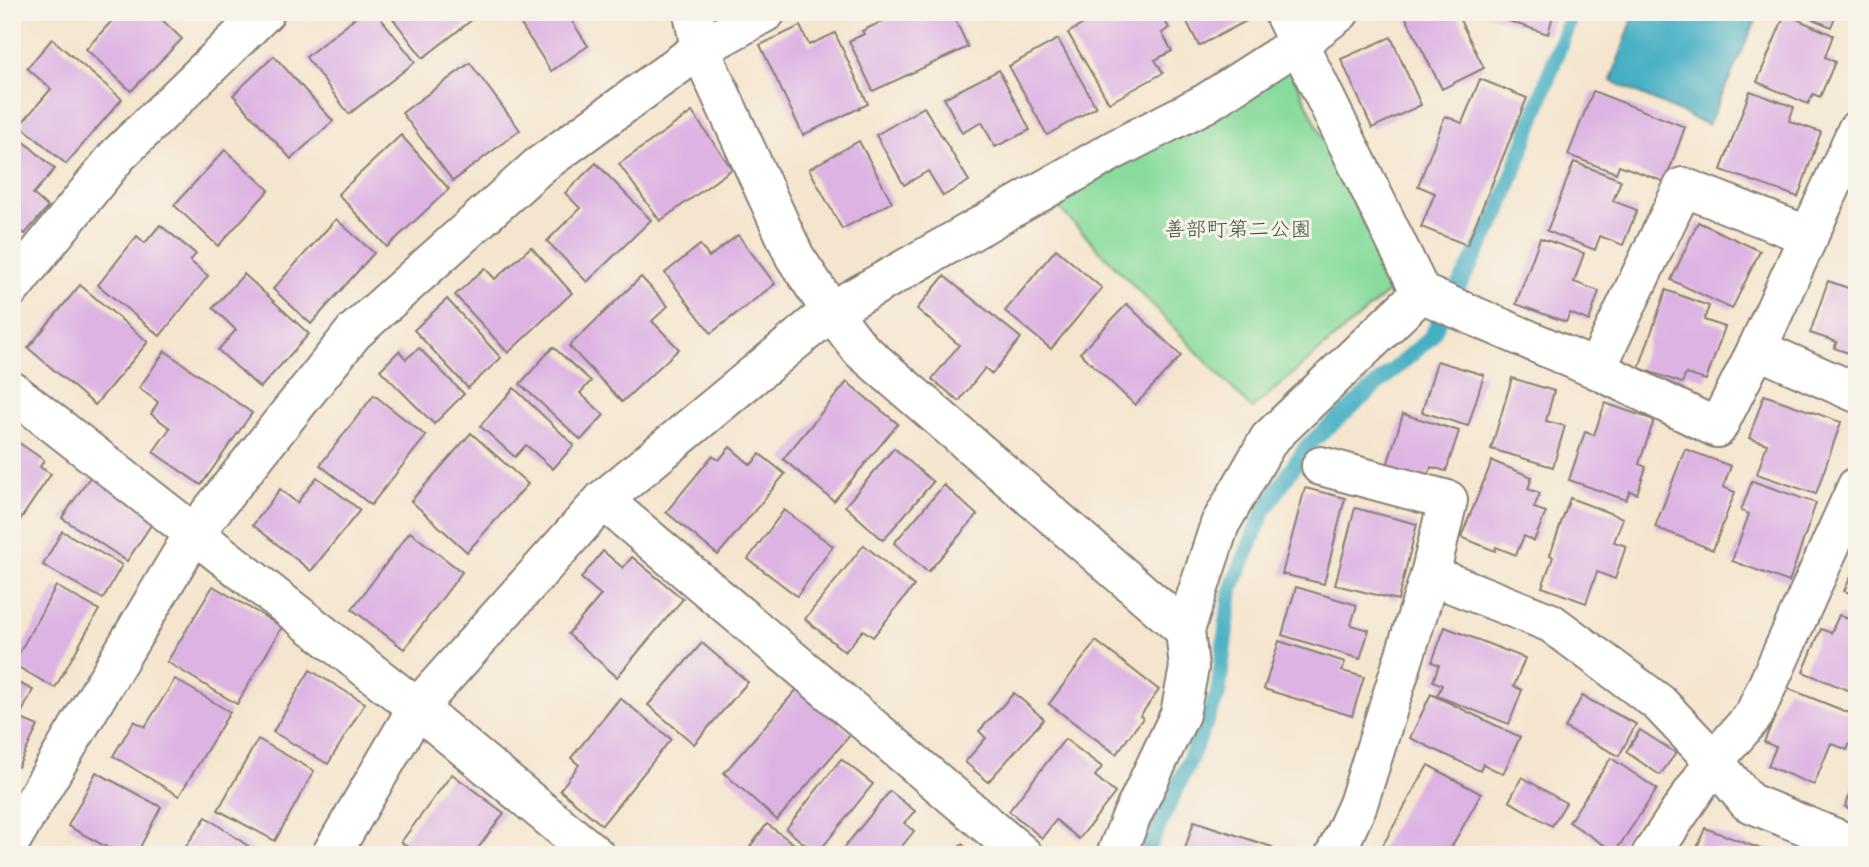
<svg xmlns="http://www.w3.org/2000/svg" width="1869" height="867" viewBox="0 0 1869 867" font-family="Pangolin,'Klee One',sans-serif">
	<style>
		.green { fill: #88db9c; stroke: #527c5c; stroke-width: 2 }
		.water { fill: #44afc3; stroke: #306670; stroke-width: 2 }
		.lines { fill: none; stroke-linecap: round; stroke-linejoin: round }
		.stream { stroke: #44afc3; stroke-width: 16 }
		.building { fill: #ddb3e3 }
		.minor-casing { stroke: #888075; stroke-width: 42 }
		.minor { stroke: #fff; stroke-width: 38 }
		.labels { text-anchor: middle; stroke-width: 6; stroke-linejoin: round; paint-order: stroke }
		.park-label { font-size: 21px; fill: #3c5542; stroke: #f7f3e8 }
	</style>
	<rect width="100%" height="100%" fill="#f7f3e8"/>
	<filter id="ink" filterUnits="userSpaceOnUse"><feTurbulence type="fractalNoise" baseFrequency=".0143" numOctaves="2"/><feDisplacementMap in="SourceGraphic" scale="14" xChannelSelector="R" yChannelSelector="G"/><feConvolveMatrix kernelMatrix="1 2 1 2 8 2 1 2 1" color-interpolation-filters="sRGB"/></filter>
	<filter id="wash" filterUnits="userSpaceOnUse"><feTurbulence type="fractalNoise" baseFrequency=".00686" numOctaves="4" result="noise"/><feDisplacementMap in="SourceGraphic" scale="28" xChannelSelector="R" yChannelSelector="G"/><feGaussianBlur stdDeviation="1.57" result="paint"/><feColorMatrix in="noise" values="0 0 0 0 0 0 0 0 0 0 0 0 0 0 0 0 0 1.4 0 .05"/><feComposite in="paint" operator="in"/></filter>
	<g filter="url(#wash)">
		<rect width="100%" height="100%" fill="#f5e5ce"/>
		<polygon class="green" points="1289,66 1394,287 1252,409 1055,204"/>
		<polygon class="water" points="1635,12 1760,12 1708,125 1611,81"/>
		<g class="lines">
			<polyline class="stream" points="1147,855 1150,845 1187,766 1218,694 1231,590 1264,511 1307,446 1430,338 1499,213 1572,12"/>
		</g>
		<g id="blocks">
			<g class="building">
				<polygon points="120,12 154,12 182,39 131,91 86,49"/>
				<polygon points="362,12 376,12 415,62 349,114 306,57"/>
				<polygon points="388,12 482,12 423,58"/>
				<polygon points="530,12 566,12 588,46 551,71 518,20"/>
				<polygon points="884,12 952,12 968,47 873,91 849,41 864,34 862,31 887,19"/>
				<polygon points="1104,12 1160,12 1169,28 1162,33 1172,51 1155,60 1163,73 1109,103 1068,33"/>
				<polygon points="1182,12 1249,12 1252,18 1199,46"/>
				<polygon points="1403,12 1456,12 1484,68 1442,89"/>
				<polygon points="1481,12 1554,12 1548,34"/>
				<polygon points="1796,12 1837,12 1831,27"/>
				<polygon points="1785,14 1833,35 1825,57 1835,62 1820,97 1813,94 1808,104 1757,82"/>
				<polygon points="800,26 809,45 835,33 868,104 803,135 760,45"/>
				<polygon points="1391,37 1421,105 1372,128 1341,59"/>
				<polygon points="52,39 122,99 66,164 20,125 51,89 27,68"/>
				<polygon points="1058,39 1096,107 1047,135 1009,66"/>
				<polygon points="274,56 333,121 291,159 233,95"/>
				<polygon points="470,63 520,130 453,181 402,113"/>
				<polygon points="999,70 1030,130 995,147 982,122 962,133 944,98"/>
				<polygon points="1480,79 1527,98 1467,245 1421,227 1435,193 1418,186 1445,116 1462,123"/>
				<polygon points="1593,91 1685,127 1665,182 1619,165 1616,173 1568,155"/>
				<polygon points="1750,91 1794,107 1789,121 1821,132 1798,197 1721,170"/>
				<polygon points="924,107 969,181 943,196 928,171 904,185 876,135"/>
				<polygon points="692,112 732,169 660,221 619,164"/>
				<polygon points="12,131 55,169 33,194 48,207 25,234 12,223"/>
				<polygon points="401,135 449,189 387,247 338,194"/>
				<polygon points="859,141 892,202 842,229 809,169"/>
				<polygon points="225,150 269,190 218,246 174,205"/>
				<polygon points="1574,162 1621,180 1613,201 1637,210 1623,245 1600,236 1595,250 1547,231"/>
				<polygon points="596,163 651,220 587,282 547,241 580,208 565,193"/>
				<polygon points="336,219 374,253 311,324 273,289"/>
				<polygon points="1698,222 1760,251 1732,309 1671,280"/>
				<polygon points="160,225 196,254 190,261 208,276 160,336 98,285 137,236 145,243"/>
				<polygon points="738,235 775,284 711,333 665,273 700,245 709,257"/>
				<polygon points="1540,238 1584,253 1574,282 1599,291 1589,321 1570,313 1566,322 1516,304"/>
				<polygon points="531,247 572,293 508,353 455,295 485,268 495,279"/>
				<polygon points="1056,249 1102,288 1051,349 1005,311"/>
				<polygon points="244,274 309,334 260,388 218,350 236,330 213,308"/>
				<polygon points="944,276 1021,338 992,374 985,368 959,401 932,379 959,345 917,309"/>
				<polygon points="641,277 668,306 652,321 679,349 622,402 569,346"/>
				<polygon points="1828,281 1857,291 1857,356 1834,348 1837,342 1810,333"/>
				<polygon points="80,285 148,342 95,405 28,348"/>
				<polygon points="1666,290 1709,306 1704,320 1725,327 1706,380 1686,374 1682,383 1639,368"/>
				<polygon points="447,299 501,358 468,388 414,330"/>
				<polygon points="1127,304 1181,356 1135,405 1080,353"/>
				<polygon points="553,347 591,381 580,393 604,415 581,440 520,384"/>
				<polygon points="419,348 464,394 434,424 380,370 399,351 406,359"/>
				<polygon points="165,351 252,413 201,485 153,452 170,428 151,414 158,402 139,388"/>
				<polygon points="1437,361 1484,375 1468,426 1422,412"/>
				<polygon points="1512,378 1554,391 1546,421 1565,426 1553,467 1491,449"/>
				<polygon points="847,382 898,424 834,501 783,459"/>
				<polygon points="514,388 574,445 553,469 526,445 515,457 480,426"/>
				<polygon points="374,395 426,436 371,505 320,465"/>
				<polygon points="1764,395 1841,422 1816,494 1757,474 1767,444 1749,438"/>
				<polygon points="1605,403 1654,420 1639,464 1646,467 1637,494 1630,491 1626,500 1569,480 1585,432 1594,435"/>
				<polygon points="1403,414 1459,431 1446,471 1431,467 1426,481 1386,469"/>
				<polygon points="471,433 528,484 467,552 411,501"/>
				<polygon points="12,438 44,460 40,467 51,474 12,532"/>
				<polygon points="730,447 751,465 760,454 785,474 718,555 666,512 712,456 719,460"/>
				<polygon points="894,448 933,482 883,540 845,506"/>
				<polygon points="1685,449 1731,466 1723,487 1735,492 1713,550 1655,527"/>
				<polygon points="1492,461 1532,477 1528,489 1540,493 1534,508 1546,512 1534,541 1524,536 1516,555 1496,547 1495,551 1461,537"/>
				<polygon points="90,477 155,519 127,561 62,518"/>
				<polygon points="317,477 360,510 311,571 253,525 280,489 297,503"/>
				<polygon points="1752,481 1816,503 1789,582 1732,561 1749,514 1741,511"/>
				<polygon points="944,485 977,515 928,572 894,543"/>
				<polygon points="1305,488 1345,498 1324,584 1282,574"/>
				<polygon points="1570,498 1623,518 1614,542 1626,546 1615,579 1597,572 1586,603 1542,587 1553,557 1550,555"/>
				<polygon points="1355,508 1417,524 1398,600 1335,585"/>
				<polygon points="784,510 833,546 797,596 748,559"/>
				<polygon points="62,531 122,565 103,599 43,565"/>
				<polygon points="410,532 462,572 404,649 352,609"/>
				<polygon points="864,545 914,586 873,637 863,630 845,652 805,619"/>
				<polygon points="603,551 623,568 632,557 683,599 617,677 568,634 601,595 581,578"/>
				<polygon points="1857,564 1857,596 1844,591"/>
				<polygon points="56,586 99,610 55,688 13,664"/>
				<polygon points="213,586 282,627 237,704 167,662"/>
				<polygon points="1296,587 1357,605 1351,625 1369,630 1360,659 1282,635"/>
				<polygon points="1839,615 1857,623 1857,694 1803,672 1821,629 1831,633"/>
				<polygon points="1445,627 1525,658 1514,686 1522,690 1509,724 1437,696 1442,685 1433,681 1439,665 1432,662"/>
				<polygon points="1096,641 1159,690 1140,716 1143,718 1116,754 1049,704"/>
				<polygon points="1279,641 1345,662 1342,671 1364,677 1352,716 1264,689"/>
				<polygon points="702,643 748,682 694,744 648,705"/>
				<polygon points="310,670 365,703 328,764 273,732"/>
				<polygon points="175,679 230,712 179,796 113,756 134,721 145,727"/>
				<polygon points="12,680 33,690 19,718 38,726 18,767 12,765"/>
				<polygon points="798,688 851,734 777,820 724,773"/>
				<polygon points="1787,688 1857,716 1857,725 1847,750 1831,743 1814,785 1768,766 1776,747 1764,742"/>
				<polygon points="1014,693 1044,719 988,782 965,762 986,738 979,731"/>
				<polygon points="1431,694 1520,737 1503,774 1483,764 1480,771 1410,738"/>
				<polygon points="1582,696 1636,724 1619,756 1565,728"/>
				<polygon points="620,698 671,739 602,825 560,790 579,765 571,758"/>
				<polygon points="1640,730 1676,753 1660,775 1626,752"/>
				<polygon points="258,739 314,771 275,841 218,810"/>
				<polygon points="1065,739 1102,767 1095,776 1115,793 1079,839 1056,820 1042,838 1009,811"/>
				<polygon points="1611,758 1657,789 1615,852 1569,822"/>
				<polygon points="841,759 873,784 817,854 786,829"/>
				<polygon points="1428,765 1481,794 1447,855 1389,855 1380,850"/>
				<polygon points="96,772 161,807 136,855 121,855 68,826"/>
				<polygon points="452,774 504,813 473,855 419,855 401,842"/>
				<polygon points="1522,777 1566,803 1552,826 1509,801"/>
				<polygon points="1857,777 1857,812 1845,807"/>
				<polygon points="890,791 915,811 904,823 914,831 895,855 838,855"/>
				<polygon points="206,817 261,855 180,855"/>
				<polygon points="1194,821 1272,847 1270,855 1183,855"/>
				<polygon points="767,824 809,855 744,855"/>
				<polygon points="1705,828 1774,854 1774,855 1694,855"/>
				<polygon points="962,844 973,855 952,855"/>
			</g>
		</g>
	</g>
	<g filter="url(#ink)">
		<use href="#blocks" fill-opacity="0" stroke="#888075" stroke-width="2"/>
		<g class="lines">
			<g class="minor-casing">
				<g id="minor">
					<polyline points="693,12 700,49 795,257 831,311 861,350 1185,630"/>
					<polyline points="1283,12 1421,293 1596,369"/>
					<polyline points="1809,236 1683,187 1596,369 1717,428 1757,349 1857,130"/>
					<polyline points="12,287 117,156 265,12"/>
					<polyline points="1757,349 1857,393"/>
					<polyline points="12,391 417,708 595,855"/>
					<polyline points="1321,466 1448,500 1430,575"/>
					<polyline points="603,500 1023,855"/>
					<polyline points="12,839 194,533 354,332 539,166 700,49 766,12"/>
					<polyline points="331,855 417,708 603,500 831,311 1114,150 1206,103 1299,43 1340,12"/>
					<polyline points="1116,855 1130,820 1180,714 1189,668 1185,630 1220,524 1269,439 1421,293"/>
					<polyline points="1335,855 1358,804 1430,575 1551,623 1659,703 1714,761 1748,802 1857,847"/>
					<polyline points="1651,855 1714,761 1754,715 1857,486"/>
				</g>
			</g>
			<use href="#minor" class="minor"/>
		</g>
	</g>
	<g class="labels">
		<g class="park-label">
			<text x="1238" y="236">善部町第二公園</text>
		</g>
	</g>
	<rect width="1869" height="867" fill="none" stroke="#f7f3e8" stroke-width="42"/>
</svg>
